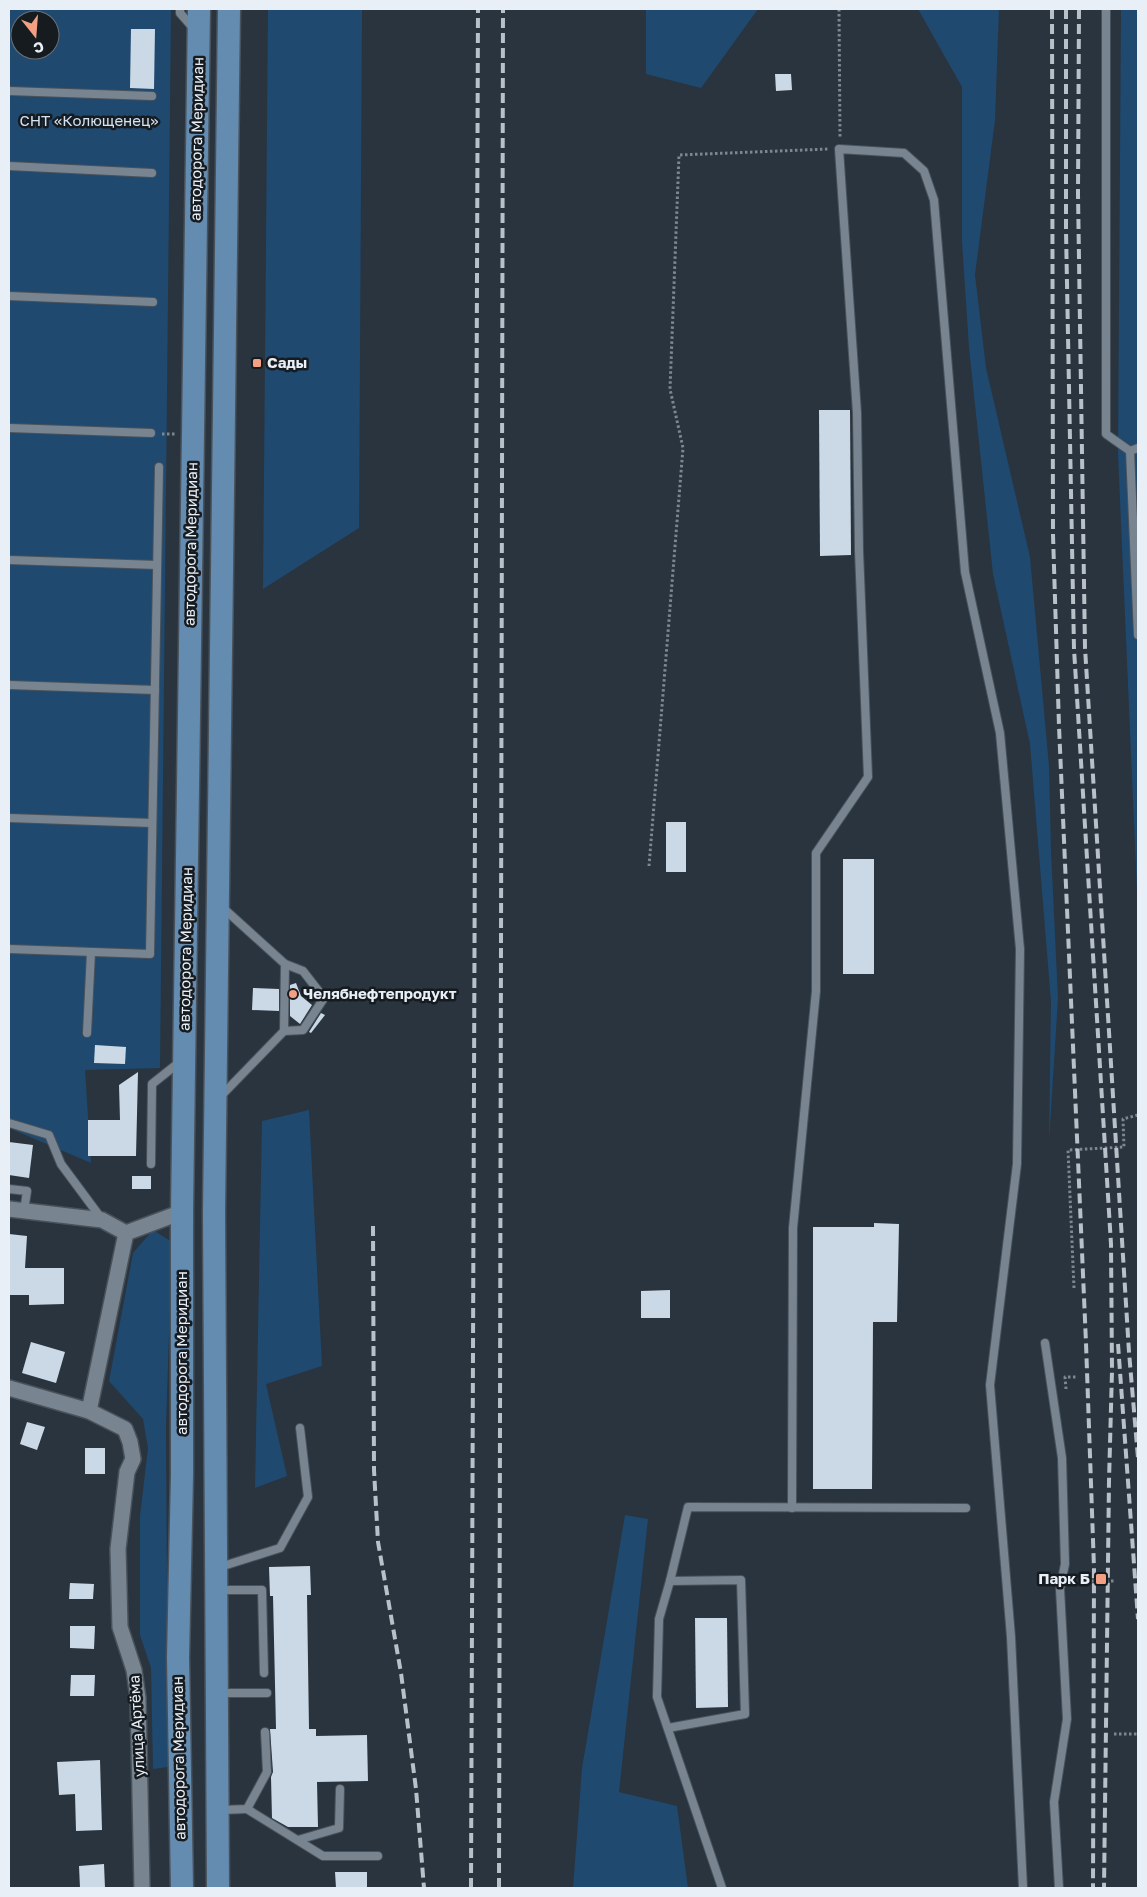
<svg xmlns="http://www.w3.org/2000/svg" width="1147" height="1897" viewBox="0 0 1147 1897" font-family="'Golos Text',sans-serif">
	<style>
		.green { fill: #1f496f; fill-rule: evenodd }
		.building { fill: #cbd9e6 }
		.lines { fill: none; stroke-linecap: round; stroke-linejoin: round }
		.lane-casing { stroke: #49525b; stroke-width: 10 }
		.street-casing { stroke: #49525b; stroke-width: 18 }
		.primary-casing { stroke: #49525b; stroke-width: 25 }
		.path { stroke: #7e8790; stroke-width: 3; stroke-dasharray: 2.5 2.5; stroke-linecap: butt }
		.lane { stroke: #788591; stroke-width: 8 }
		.street { stroke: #788591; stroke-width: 15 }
		.primary { stroke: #648bb0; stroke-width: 22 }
		.rail { stroke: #b8c0c8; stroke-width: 4; stroke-dasharray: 10 5; stroke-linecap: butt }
		.poi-dot { fill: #f39f84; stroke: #161b20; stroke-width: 2 }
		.labels { text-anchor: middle; stroke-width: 5; stroke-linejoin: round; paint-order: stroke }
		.park-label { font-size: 15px; fill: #d1e3f4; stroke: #161b20 }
		.street-label { font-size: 15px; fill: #e8eff6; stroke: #161b20 }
		.poi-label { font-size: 15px; font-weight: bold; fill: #e8eff6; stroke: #161b20; text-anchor: start }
	</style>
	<rect width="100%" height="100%" fill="#29343e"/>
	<g class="green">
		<path d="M9,9H171L160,1068L85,1070L91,1163L9,1128ZM20,20H50V50H20Z"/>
		<polygon points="268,9 362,9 359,528 263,589"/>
		<polygon points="646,9 758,9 701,88 646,74"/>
		<polygon points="918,9 999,9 995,120 975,275 986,368 1030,557 1049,766 1051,851 1058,998 1049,1142 1051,1002 1030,744 993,574 969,348 962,242 962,87"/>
		<polygon points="1121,9 1138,9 1138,915 1118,454"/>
		<polygon points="309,1110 322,1366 266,1384 287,1476 255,1488 262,1121"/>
		<polygon points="153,1230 172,1242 166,1426 168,1767 153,1769 151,1668 140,1635 140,1516 148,1448 143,1419 109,1381 133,1253"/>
		<polygon points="625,1515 648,1519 619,1792 677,1806 688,1888 573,1888 582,1768"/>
	</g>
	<g class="building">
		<polygon points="131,29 155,29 154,89 130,88"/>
		<polygon points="775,74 791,74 792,90 776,91"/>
		<polygon points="819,410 850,410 851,555 820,556"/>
		<rect x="666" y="822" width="20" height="50"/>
		<rect x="843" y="859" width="31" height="115"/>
		<polygon points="296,983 301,996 312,1005 300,1024 290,1016 290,985"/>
		<polygon points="253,988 279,989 279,1011 252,1010"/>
		<polygon points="321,1013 325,1015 311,1033 309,1032"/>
		<polygon points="95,1045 126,1047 125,1064 94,1063"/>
		<polygon points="138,1072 136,1156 88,1156 88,1120 120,1120 119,1085"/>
		<polygon points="9,1142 33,1145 29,1178 9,1175"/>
		<rect x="132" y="1176" width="19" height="13"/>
		<polygon points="874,1223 899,1224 897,1322 873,1322 872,1489 813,1489 813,1227 874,1227"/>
		<polygon points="9,1234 27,1236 25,1268 64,1268 64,1304 29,1305 29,1295 9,1295"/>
		<polygon points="670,1290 670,1318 641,1318 641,1291"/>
		<polygon points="31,1342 65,1352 56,1383 22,1373"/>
		<polygon points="27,1422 45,1427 37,1450 20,1444"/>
		<rect x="85" y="1448" width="20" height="26"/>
		<polygon points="310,1566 311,1595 307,1595 309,1729 316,1729 316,1736 367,1735 368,1781 317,1782 318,1827 288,1827 272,1818 271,1777 273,1772 270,1729 276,1729 273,1596 270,1596 269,1567"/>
		<polygon points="70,1583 94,1584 93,1599 69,1599"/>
		<polygon points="695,1618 727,1618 728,1707 696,1708"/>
		<polygon points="70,1626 95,1626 94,1649 70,1648"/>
		<polygon points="71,1675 95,1675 94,1696 70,1696"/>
		<polygon points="100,1760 102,1830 76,1831 75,1794 59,1795 57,1762"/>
		<polygon points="104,1864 105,1888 80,1888 79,1866"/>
		<polygon points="335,1872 367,1872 367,1888 336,1888"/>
	</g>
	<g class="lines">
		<g class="lane-casing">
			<g id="lane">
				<polyline points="180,9 180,13 194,29"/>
				<polyline points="1106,9 1106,434 1130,451"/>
				<polyline points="9,91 152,96"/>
				<polyline points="9,166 152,173"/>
				<polyline points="9,296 153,302"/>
				<polyline points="9,428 151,433"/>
				<polyline points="1138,448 1130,451 1138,635"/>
				<polyline points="9,560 157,565"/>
				<polyline points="9,685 155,690"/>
				<polyline points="9,818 152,823"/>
				<polyline points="9,949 150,954 159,467"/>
				<polyline points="284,1031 303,1030 324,998 303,971 285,964"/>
				<polyline points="87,1033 91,952"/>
				<polyline points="220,1097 284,1031 285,964 222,907"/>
				<polyline points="9,1123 49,1135 61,1164 101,1218"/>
				<polyline points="151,1164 152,1084 181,1061"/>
				<polyline points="9,1189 27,1191 24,1211"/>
				<polyline points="1045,1343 1062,1458 1065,1564 1060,1589 1067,1719 1054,1802 1059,1888"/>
				<polyline points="792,1508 793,1228 816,991 816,853 868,777 859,551 857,413 839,149 904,153 924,171 934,200 965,572 1000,733 1020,949 1017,1164 990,1385 1011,1637 1023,1888"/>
				<polyline points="220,1567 280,1548 308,1497 300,1428"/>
				<polyline points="218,1590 262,1590 264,1673"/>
				<polyline points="219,1693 267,1693"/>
				<polyline points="668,1728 745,1714 741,1580 670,1581"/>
				<polyline points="247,1809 323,1856 378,1856"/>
				<polyline points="221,1810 247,1809 267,1772 265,1732"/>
				<polyline points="298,1840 339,1828 340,1789"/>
				<polyline points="722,1888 657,1697 659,1619 670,1581 688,1507 966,1508"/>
			</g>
		</g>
		<g class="street-casing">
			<g id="street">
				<polyline points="9,1209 102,1220 126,1233"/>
				<polyline points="9,1388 89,1411 125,1429 130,1442 133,1459 127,1472 118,1549 120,1627 134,1670 138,1698 142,1888"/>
				<polyline points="89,1411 126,1233 182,1212"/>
			</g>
		</g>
		<g class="primary-casing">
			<g id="primary">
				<polyline points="182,1888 178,1658 182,1475 182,1212 199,9"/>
				<polyline points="218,1888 214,1213 229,9"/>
			</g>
		</g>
		<g class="path">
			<polyline points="839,9 840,138"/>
			<polyline points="162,434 175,434"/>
			<polyline points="649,866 683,448 670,389 679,155 828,149"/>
			<polyline points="1074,1288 1068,1150 1124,1147 1123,1119 1138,1115"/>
			<polyline points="1066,1389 1065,1377 1078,1377"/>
			<polyline points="1086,1581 1114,1581"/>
			<polyline points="1114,1734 1138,1734"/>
		</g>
		<use href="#lane" class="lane"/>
		<use href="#street" class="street"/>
		<use href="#primary" class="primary"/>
		<g class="rail">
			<polyline points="1052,9 1053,535 1059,726 1086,1343 1094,1568 1093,1888"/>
			<polyline points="1066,9 1066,231 1074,649 1111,1244 1112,1371 1109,1481 1104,1888"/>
			<polyline points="1079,9 1078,194 1085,648 1129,1352 1138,1458"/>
			<polyline points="373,1226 374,1470 378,1542 401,1673 416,1789 424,1888"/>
			<polyline points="1118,1344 1138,1619"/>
			<polyline points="471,1888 478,9"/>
			<polyline points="499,1888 503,9"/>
		</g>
	</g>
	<g class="poi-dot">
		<rect x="252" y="358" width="10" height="10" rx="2.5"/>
		<circle cx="293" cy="994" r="5"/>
		<rect x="1095" y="1573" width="12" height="12" rx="2.5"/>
	</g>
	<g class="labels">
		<g class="park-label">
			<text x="89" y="126">СНТ «Колющенец»</text>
		</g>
		<g class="street-label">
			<text transform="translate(197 139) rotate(-89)" y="5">автодорога Меридиан</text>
			<text transform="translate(191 544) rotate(-89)" y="5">автодорога Меридиан</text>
			<text transform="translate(186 949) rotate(-89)" y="5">автодорога Меридиан</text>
			<text transform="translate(182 1353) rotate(-90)" y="5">автодорога Меридиан</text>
			<text transform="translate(137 1726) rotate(-93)" y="5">улица Артёма</text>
			<text transform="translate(179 1758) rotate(-91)" y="5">автодорога Меридиан</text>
		</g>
		<g class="poi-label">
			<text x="267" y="368">Сады</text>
			<text x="303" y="999">Челябнефтепродукт</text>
			<text x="1090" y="1584" text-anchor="end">Парк Б</text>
		</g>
	</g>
	<rect width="1147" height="1897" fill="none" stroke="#e8eff6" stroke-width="20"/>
	<g transform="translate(35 35) rotate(163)"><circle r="24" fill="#161b20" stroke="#6a7076"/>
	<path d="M0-4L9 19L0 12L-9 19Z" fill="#f39f84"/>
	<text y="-8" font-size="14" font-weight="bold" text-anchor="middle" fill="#e8eff6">С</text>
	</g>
</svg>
